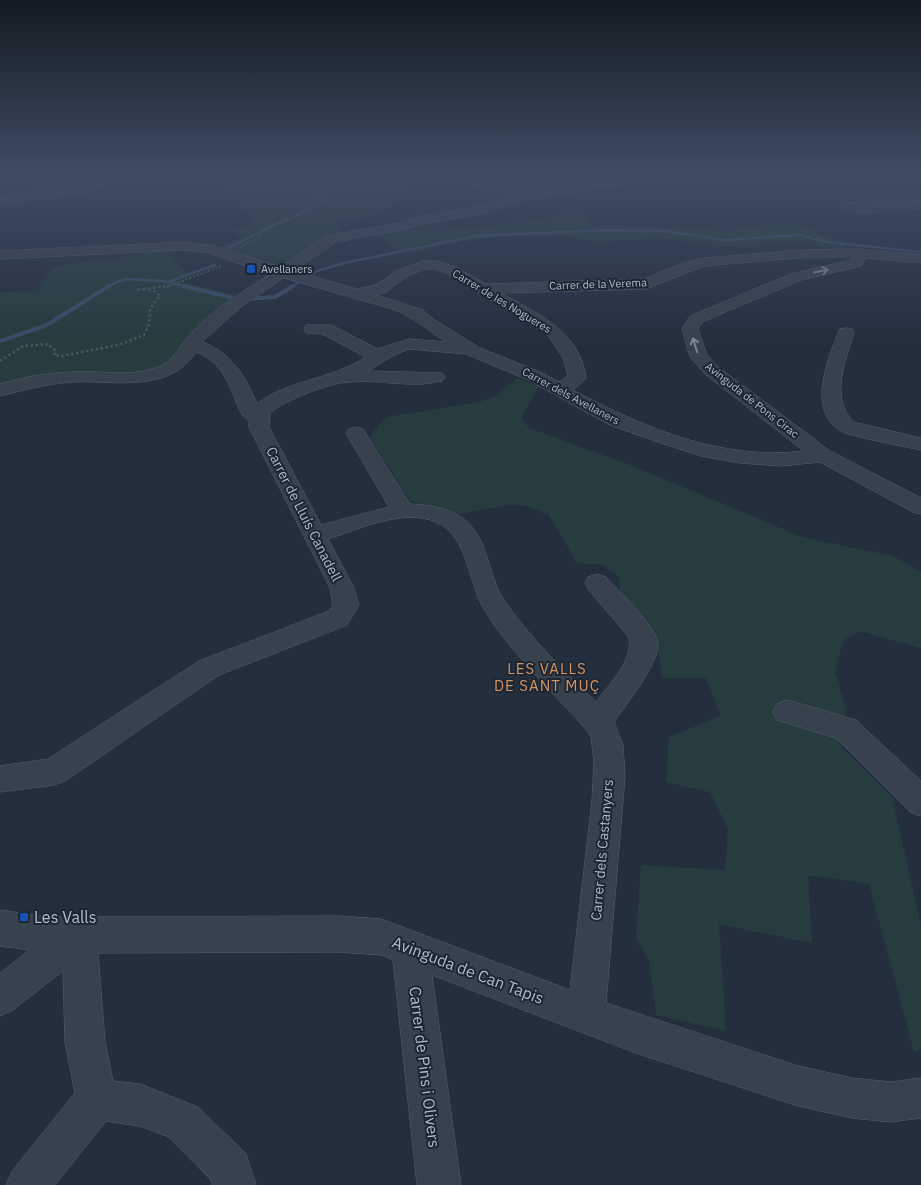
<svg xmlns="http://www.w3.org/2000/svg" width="921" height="1185" viewBox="0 0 921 1185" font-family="'IBM Plex Sans',sans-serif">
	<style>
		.green { fill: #263c3f }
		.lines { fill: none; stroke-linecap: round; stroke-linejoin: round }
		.stream-far1 { stroke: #394c67; stroke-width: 2.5 }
		.stream { stroke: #394c67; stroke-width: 4 }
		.minor-casing { stroke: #565f6c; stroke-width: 1 }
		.path-far1 { stroke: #44595c; stroke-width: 2; stroke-dasharray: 2 2; stroke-linecap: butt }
		.path { stroke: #44595c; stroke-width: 2.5; stroke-dasharray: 2.5 2.5; stroke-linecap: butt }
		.minor { fill: #38414e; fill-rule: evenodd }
		.oneway { stroke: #7c8592 }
		.transit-dot { fill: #1a4fb4; stroke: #1d2633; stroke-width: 2 }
		.labels { text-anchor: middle; stroke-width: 4; stroke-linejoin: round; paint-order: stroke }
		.far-poi-label { font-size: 11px; fill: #b4bcc9; stroke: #1d2633; text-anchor: start }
		.far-street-label { font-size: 11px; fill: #b4bcc9; stroke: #1d2633 }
		.street-label { font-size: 14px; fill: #b4bcc9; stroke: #1d2633 }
		.neighbourhood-label { font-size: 15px; letter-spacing: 1px; fill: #d59563; stroke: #1d2633 }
		.near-poi-label { font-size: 16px; fill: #b4bcc9; stroke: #1d2633; text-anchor: start }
		.near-street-label { font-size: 16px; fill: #b4bcc9; stroke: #1d2633 }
	</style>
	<rect width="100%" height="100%" fill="#242f3e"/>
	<g class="green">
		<path d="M68,174H125C105,180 76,193 56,187Z"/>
		<polygon points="206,174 318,174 330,180 352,174 427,174 423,177 423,183 403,190 401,201 375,216 334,219 340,233 324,239 279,267 220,247 242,237 229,231 257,222"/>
		<path d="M583,211L592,225L645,226L735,231L738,227L792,224L813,228L817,234L843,240L847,250L825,248L809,244L722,246L663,238L594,242L570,236H508L442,244L429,251L400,254L379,234C401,228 421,231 444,230C484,228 523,223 562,215L560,212Z"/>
		<path d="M154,251L168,252L187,273L174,280L238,296L176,358L156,371L59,374L0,386V292L38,291L53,267C86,259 121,261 154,251Z"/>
		<polygon points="517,378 539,386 521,418 529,428 633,466 802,537 893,556 921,572 921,648 859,631 843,641 835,671 846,708 841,747 892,797 921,925 921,1050 914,1052 869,884 808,875 812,943 719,924 726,1031 656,1015 649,961 636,938 641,865 725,870 728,829 710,792 666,782 669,737 721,716 706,678 662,678 657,640 620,591 619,577 604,565 577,563 549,515 527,506 506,505 460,514 410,501 371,439 373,431 386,417 479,402 495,397"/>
	</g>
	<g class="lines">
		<g class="stream-far1">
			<polyline points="227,248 305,211 332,184 366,174"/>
			<polyline points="168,282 215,265"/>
			<polyline points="106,287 125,279 162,281 188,287"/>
			<polyline points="291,287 317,271 344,263 476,236 607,230 664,231 725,240 799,235 827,242 921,252"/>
		</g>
		<g class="stream">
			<polyline points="183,286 230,297"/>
			<polyline points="249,299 275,297 293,286"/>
			<polyline points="0,341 47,325 109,286"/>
		</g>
		<g class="minor-casing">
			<g id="minor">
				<polygon points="120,174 139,174 76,195 0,204 0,196 75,187"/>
				<path d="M479,174H495L486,182L524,187L528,188L529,193C582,183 633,174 687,174L681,178L616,185L517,202L472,216L422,224L406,229L336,242L294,271L357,289L376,285L396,271L423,261H437L456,267L486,284L644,279L683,263L704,258L798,250L857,249L921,255V263L866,258L861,266L801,280L702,322L698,329L707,355L717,366L830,451L921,498V514L913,512L820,462L781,466L740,463L701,456L658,442L610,425L528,380L466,354L409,349L394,355L368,371L442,373L445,377L442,381C412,389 380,379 349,382C329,383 285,400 270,413L269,427L321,525L389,507L346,433L349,429L356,427L363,429L410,504C428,505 450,508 464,519C490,540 487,575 504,600C529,637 564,671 596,702C609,684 636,658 628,636L588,589L585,583L588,577L597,574L606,577C618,591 659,628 658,646C656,668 626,704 614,722L623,745L625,777L606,1003L798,1066L852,1078L891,1082L921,1078V1118L891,1122L852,1118L798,1106L636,1053L432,975L461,1185H417L393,960L381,955L339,952L98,953L105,1042L113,1081L140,1084L198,1107L246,1154L256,1185H212L211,1180L169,1137L140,1126L106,1121L55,1185H6L13,1170L75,1093L65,1042L63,971L13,1010L0,1016V973L30,950L0,946V910L48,917L339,916L381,919L570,990L592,801L594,761L591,737C586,727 575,718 567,709C538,677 506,646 484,609C467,581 469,537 436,522C403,508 359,529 328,539L354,588L359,605L347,625L219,675L65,781L54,785L0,792V766L48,759L199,661L329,611L333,605L330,588L249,427V421C231,412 236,367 196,352C168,394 115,380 72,382C47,384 24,390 0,396V384C23,377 48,373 72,372C99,370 129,377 156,368C175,362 180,344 193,331C215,308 244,291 270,274L208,253L185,250L0,259V251L185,242L215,246L280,267L327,236L403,222L419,216L470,208L521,194L477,188L472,179ZM852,257L851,260L791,274L690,316L682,329L690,357L705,374L804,451C722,461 644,428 573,390L586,378C579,330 539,315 501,293L646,289L704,266L798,258ZM425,269H435L446,273L547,334L563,358L568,376L559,382L540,372L480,348L433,319L423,310L376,295L386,292L406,277ZM284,278L396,310C414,318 429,331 446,342L409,339L378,349L331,325H306L304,329L306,333L322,334L366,357C331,380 287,380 257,404C245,376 232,353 202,342L241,307Z"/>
				<polygon points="898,174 921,174 921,180 904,178"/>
				<path d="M921,201V209C905,210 846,217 837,207L843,203Z"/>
				<path d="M846,328L852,329L854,333C845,362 830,396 853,422L921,438V450C906,447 848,436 839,430C807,408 828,360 838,333L840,329Z"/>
				<polygon points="787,700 856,720 921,781 921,816 910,812 836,738 777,720 773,712 777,704"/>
			</g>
		</g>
		<g class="path-far1">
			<polyline points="51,181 61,174"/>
			<polyline points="240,247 258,238 270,226 314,208 326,199 326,194 341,183 371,174"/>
			<polyline points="167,287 221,266"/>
		</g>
		<g class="path">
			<polyline points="143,289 170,286"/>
			<polyline points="137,290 143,289"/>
			<polyline points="137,290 143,289"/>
			<polyline points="0,361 23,346 48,344 56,351 54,355 62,356 118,345 144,335 149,324 150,309 160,296 154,291 143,289"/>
		</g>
		<use href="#minor" class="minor"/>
	</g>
	<defs><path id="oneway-shaft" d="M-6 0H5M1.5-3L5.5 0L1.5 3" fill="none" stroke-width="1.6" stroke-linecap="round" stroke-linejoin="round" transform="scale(1.25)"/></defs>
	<g class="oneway">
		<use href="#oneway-shaft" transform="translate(821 271) rotate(-11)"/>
		<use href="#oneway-shaft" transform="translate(695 345) rotate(-107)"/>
	</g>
	<linearGradient id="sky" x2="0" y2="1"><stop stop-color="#141a22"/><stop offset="0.51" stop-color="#3f4d63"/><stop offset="1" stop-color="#3f4d63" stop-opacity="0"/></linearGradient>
	<rect width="921" height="340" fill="url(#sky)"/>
	<g class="transit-dot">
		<rect x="246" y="264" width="10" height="10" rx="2.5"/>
		<rect x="19" y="912" width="10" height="10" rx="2.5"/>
	</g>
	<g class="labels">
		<g class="far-poi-label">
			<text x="261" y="273">Avellaners</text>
		</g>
		<g class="far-street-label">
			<text transform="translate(598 284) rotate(-2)" y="4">Carrer de la Verema</text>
			<text transform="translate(502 301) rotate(31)" y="4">Carrer de les Nogueres</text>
			<text transform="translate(571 396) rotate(28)" y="4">Carrer dels Avellaners</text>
			<text transform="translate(752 400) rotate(38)" y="4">Avinguda de Pons Cirac</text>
		</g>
		<g class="street-label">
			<text transform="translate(304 514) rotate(63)" y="5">Carrer de Lluís Canadell</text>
			<text transform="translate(602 850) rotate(-85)" y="5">Carrer dels Castanyers</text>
		</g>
		<g class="neighbourhood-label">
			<text x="547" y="674">LES VALLS<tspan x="547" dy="17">DE SANT MUÇ</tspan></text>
		</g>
		<g class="near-poi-label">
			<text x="34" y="923">Les Valls</text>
		</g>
		<g class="near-street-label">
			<text transform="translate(468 970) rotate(21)" y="6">Avinguda de Can Tapis</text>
			<text transform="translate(425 1067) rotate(83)" y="6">Carrer de Pins i Olivers</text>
		</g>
	</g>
</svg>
